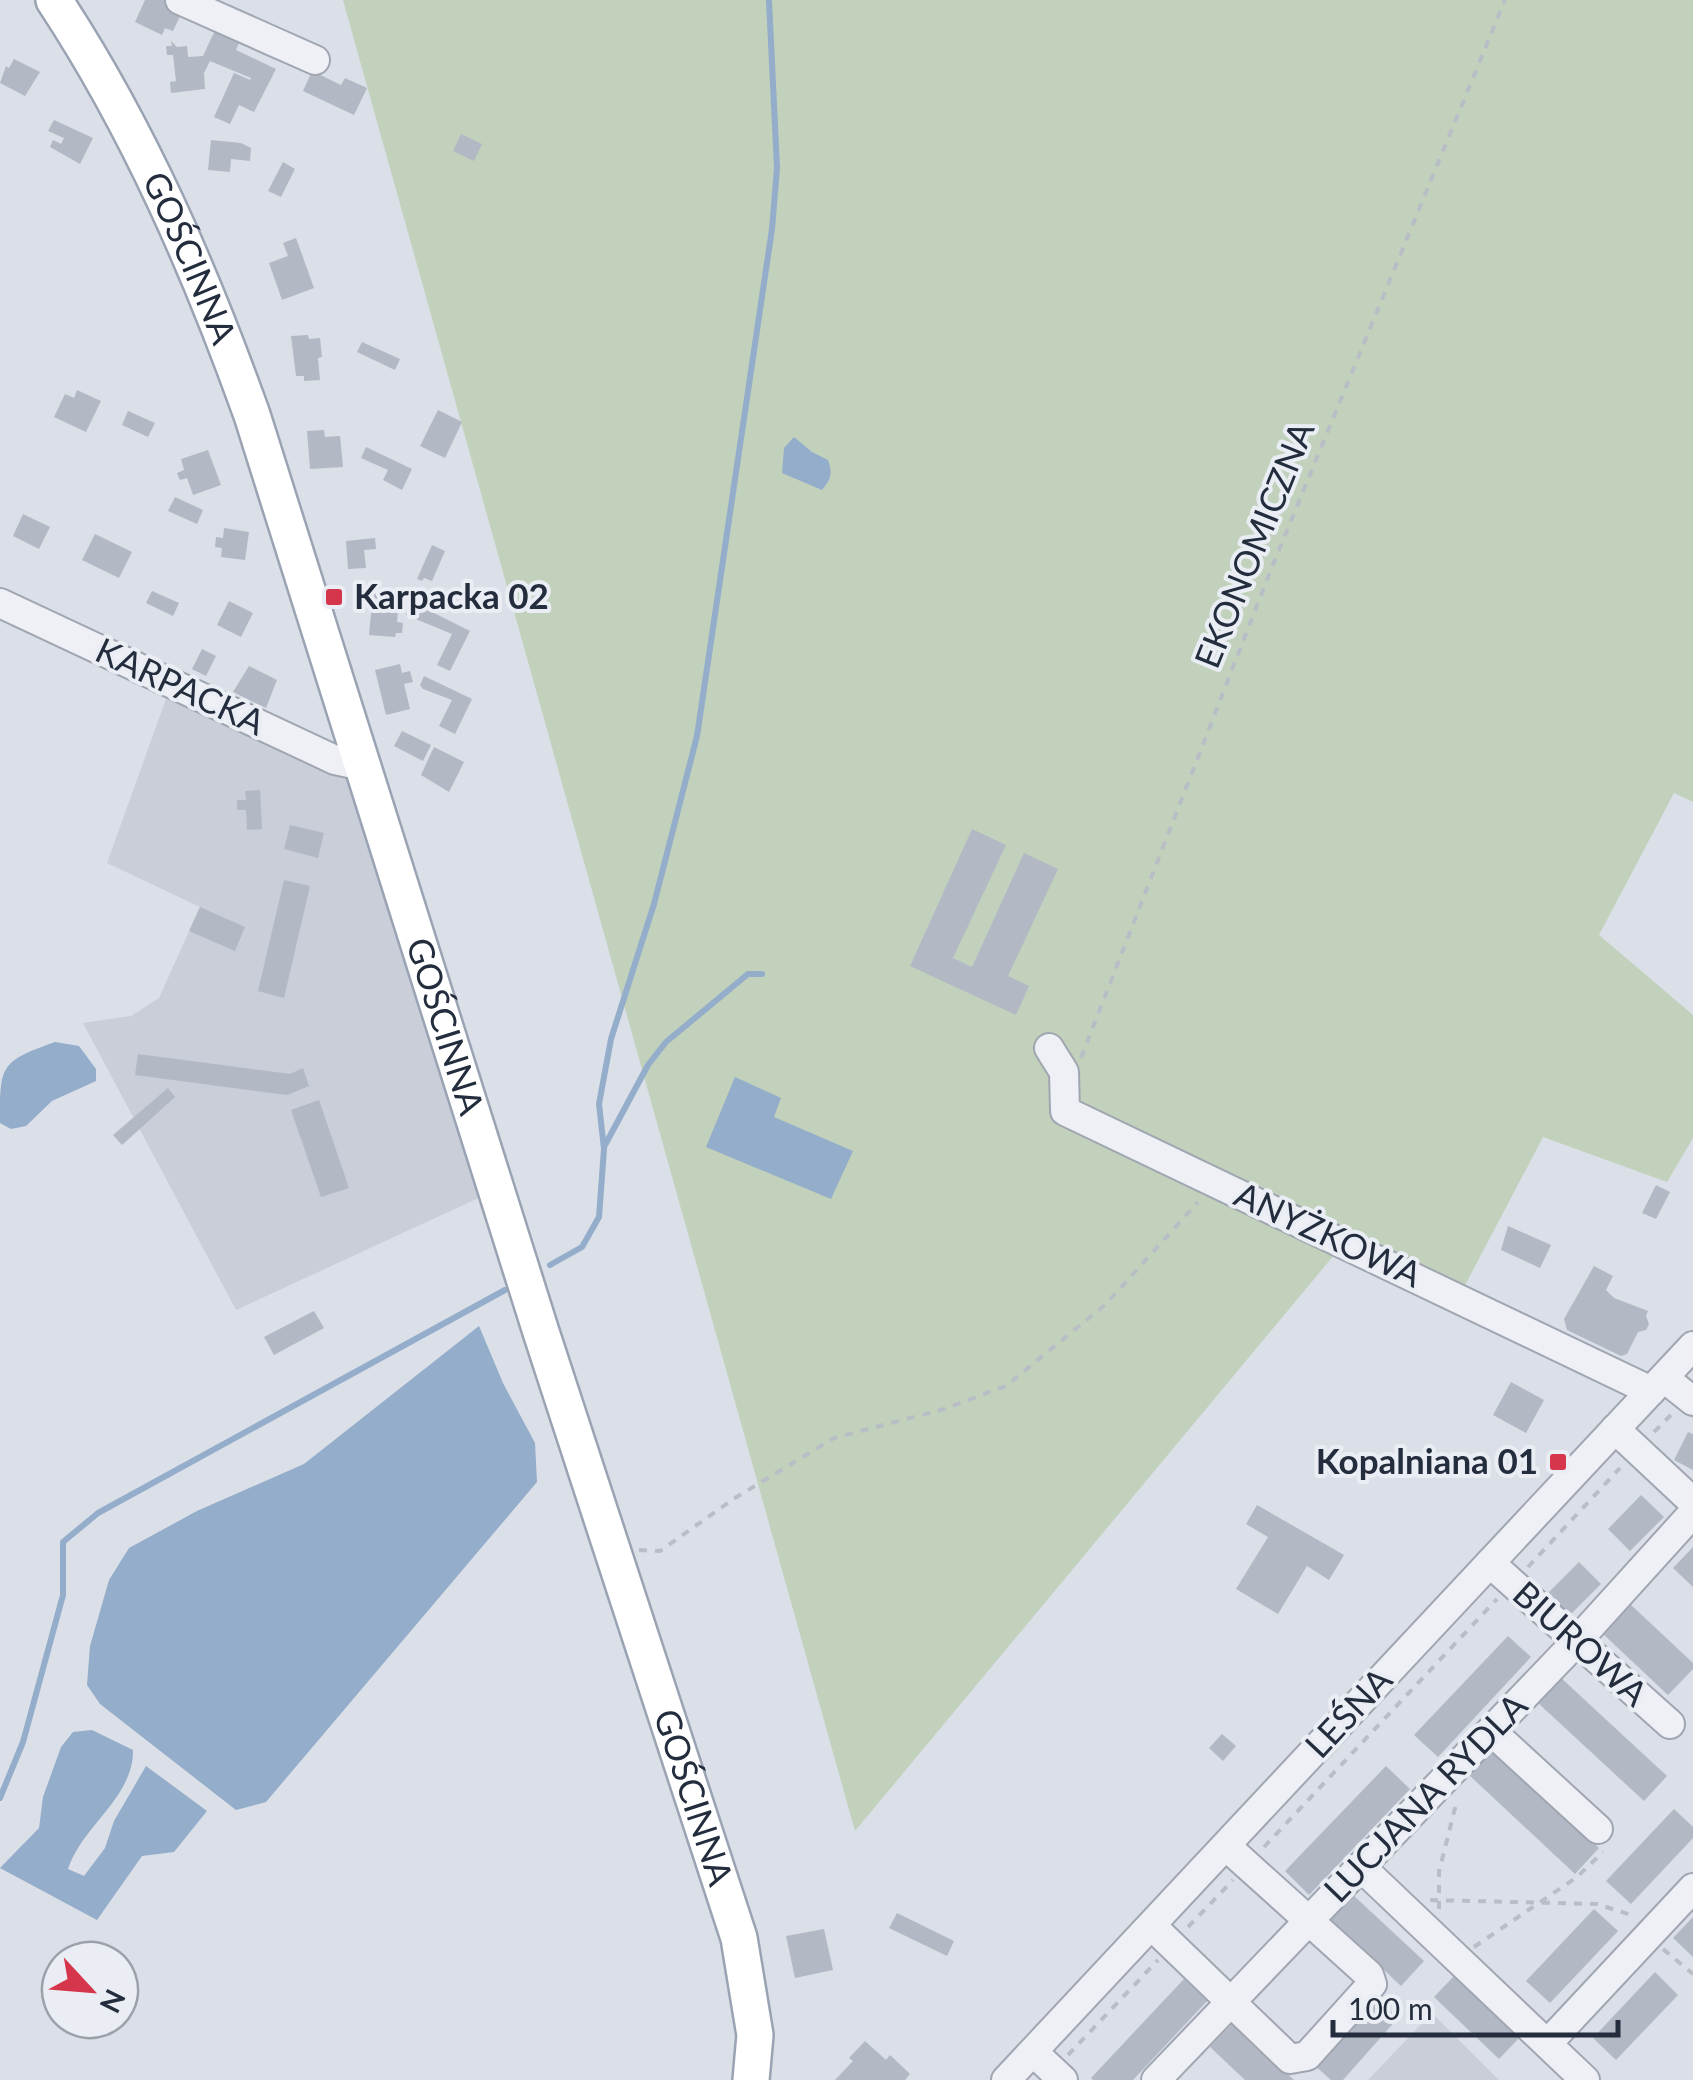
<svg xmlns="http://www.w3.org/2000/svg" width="1693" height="2080" viewBox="0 0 1693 2080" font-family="Lato,sans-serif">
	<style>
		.built { fill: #c9ced9 }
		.green { fill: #c1d1bc }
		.water { fill: #93adca }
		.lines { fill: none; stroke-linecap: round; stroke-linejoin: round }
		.stream { stroke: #93adca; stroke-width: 6 }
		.building { fill: #b2b8c4 }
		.minor-casing { stroke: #a0a6b1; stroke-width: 32 }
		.major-casing { stroke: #9aa3b3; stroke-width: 40 }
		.path { stroke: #b9bdc5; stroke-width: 4; stroke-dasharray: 8 8; stroke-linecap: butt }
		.minor { stroke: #eef0f5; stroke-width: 28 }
		.major { stroke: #fff; stroke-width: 35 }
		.poi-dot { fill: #d6364c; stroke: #eaeef4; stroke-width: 4 }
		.labels { text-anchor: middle; stroke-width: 8; stroke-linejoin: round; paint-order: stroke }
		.street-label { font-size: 35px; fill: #242d3d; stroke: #eaeef4 }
		.poi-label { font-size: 35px; font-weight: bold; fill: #242d3d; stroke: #eaeef4; text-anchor: start }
	</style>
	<rect width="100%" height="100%" fill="#dbdfe7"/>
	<g class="built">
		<polygon points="171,685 363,766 498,1189 236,1310 83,1023 131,1016 159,998 200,907 107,863"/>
		<polygon points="1432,2013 1499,2080 1368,2080"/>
	</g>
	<polygon class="green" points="343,0 1693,0 1693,802 1674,793 1599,935 1693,1015 1693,1138 1667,1182 1543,1137 1461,1293 1349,1237 855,1831"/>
	<g class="water">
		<path d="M794,437L812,452L828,460C833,473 831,479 822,490L782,473L784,448Z"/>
		<path d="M55,1042L79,1046L96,1069V1081L52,1101L26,1126L11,1129L0,1123C0,1064 0,1062 55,1042Z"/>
		<polygon points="735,1077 781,1098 774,1117 853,1151 831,1199 706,1147"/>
		<polygon points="479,1326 503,1383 535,1443 537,1482 266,1802 236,1810 100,1704 87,1685 90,1646 109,1580 129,1548 197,1511 304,1464"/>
		<path d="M92,1730L133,1750C134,1797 82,1826 68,1869L84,1876L105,1848L114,1821L146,1766L207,1811L174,1852L142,1856L97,1920L0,1868L39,1828L43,1797L61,1747L73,1732Z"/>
	</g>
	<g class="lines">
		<g class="stream">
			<polyline points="604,1147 648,1065 666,1042 748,974 762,974"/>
			<polyline points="550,1265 582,1247 599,1217 604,1149 599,1104 611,1039 654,904 697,736 772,229 777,168 769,0"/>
			<polyline points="0,1798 23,1742 63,1595 63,1542 98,1513 505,1290"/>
		</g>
	</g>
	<g class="building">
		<polygon points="145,0 166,0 184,8 173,31 165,28 162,35 135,22"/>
		<polygon points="218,24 238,33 234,41 239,43 236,50 276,69 254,112 239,105 230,124 214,117 234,73 250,80 251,78 210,61 204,73 205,89 171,93 170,82 176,81 173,55 167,55 166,46 172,46 171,41 177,47 187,46 188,57 203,56"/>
		<polygon points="14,59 40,72 25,96 0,83 6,66 9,68"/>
		<polygon points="312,71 341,85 345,78 367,88 354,115 303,91"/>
		<polygon points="54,120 93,138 80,164 50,147 53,140 61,144 64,138 48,131"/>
		<polygon points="461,134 482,144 474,161 453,151"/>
		<polygon points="211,140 241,143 251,148 250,161 231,159 230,172 208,170"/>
		<polygon points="283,162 295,169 281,197 268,191"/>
		<polygon points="296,238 314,288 282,300 269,263 288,256 283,243"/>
		<polygon points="308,335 309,339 320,338 322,357 318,358 320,380 304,381 304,376 296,376 291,336"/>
		<polygon points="362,342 400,359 395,370 357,352"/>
		<polygon points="77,390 101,401 86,432 54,417 65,394 74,398"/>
		<polygon points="438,410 462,422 445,458 420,446"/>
		<polygon points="128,411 155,423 148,437 122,425"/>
		<polygon points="324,430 325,437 340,436 343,467 310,469 307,431"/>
		<polygon points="366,447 412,469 402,490 383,480 388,470 361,458"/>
		<polygon points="208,450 221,485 193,495 187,478 180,480 177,473 184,470 181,459"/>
		<polygon points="175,497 203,510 197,524 168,511"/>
		<polygon points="23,514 50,527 39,549 13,536"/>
		<polygon points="224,528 249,532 245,560 221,557 222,548 215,547 216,537 223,538"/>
		<polygon points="95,534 132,552 119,578 82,560"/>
		<polygon points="375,538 376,549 364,550 366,568 348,569 346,541"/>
		<polygon points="432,545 445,551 432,581 424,578 422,581 417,579"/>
		<polygon points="152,591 179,603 173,616 146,603"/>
		<polygon points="373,593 399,596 397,622 403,623 402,633 396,633 395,637 369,635"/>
		<polygon points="229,601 253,613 241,637 217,625"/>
		<polygon points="412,602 470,631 450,671 437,665 452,634 406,615"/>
		<polygon points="202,649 216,656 206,676 192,669"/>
		<polygon points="400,664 402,673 410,671 413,682 404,684 410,709 386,715 375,670"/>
		<polygon points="249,666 277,680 266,708 233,692"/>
		<polygon points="424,676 472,699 455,734 439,726 452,700 423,689 420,685"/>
		<polygon points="402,731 431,745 423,761 394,746"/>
		<polygon points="434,747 464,762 449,792 421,775"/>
		<polygon points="260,790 262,829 247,830 246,810 237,810 237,800 246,800 245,791"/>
		<polygon points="290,825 324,833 318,858 284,849"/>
		<polygon points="972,829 1006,845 953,958 972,967 1024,853 1058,869 1008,976 1029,986 1016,1015 910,966"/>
		<polygon points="284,880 310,886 284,998 258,991"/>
		<polygon points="200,907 245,927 235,951 189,931"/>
		<polygon points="138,1054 290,1074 303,1068 309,1086 287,1095 135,1075"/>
		<polygon points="168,1088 175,1097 122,1145 113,1135"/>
		<polygon points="319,1100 349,1188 321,1197 291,1110"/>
		<polygon points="1656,1185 1670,1192 1656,1219 1642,1213"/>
		<polygon points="1508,1226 1551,1245 1540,1268 1501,1250"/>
		<polygon points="1594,1266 1613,1276 1606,1290 1614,1298 1648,1311 1646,1316 1649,1324 1646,1330 1638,1332 1627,1354 1621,1356 1567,1330 1564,1319"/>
		<polygon points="314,1311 324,1328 274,1355 264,1337"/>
		<polygon points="1511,1382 1544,1400 1526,1433 1493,1415"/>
		<polygon points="1688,1432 1693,1434 1693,1470 1674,1460"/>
		<polygon points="1641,1495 1664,1517 1630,1551 1608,1529"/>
		<polygon points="1257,1505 1344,1555 1329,1580 1307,1566 1278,1614 1236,1589 1268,1537 1246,1524"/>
		<polygon points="1693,1547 1693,1587 1673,1568"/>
		<polygon points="1579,1562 1601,1584 1564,1621 1542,1599"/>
		<polygon points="1630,1604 1693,1663 1693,1669 1668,1695 1602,1633"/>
		<polygon points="1508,1636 1531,1657 1438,1757 1414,1735"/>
		<polygon points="1560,1677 1667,1776 1644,1801 1537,1702"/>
		<polygon points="1222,1734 1236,1746 1223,1761 1209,1748"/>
		<polygon points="1493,1748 1599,1848 1575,1874 1468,1774"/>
		<polygon points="1386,1766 1410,1789 1309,1895 1285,1871"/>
		<polygon points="1674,1809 1693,1827 1693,1838 1631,1904 1606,1881"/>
		<polygon points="1353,1895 1424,1961 1401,1986 1330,1919"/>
		<polygon points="1594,1909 1618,1931 1550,2003 1526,1981"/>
		<polygon points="897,1913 954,1941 947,1956 889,1928"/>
		<polygon points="1693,1917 1693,1957 1673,1938"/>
		<polygon points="824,1929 833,1970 795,1978 786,1936"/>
		<polygon points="1655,1972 1678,1995 1616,2060 1593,2038"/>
		<polygon points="1456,1974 1521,2036 1499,2059 1434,1997"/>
		<polygon points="1184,1979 1207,2001 1133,2080 1093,2080 1091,2078"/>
		<polygon points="1371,1994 1398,2018 1343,2080 1331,2080 1311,2062"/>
		<polygon points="1233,2023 1294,2080 1245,2080 1210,2047"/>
		<polygon points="865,2041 886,2060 890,2055 910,2074 905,2080 835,2080 853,2061 849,2058"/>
	</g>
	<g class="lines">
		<g class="minor-casing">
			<g id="minor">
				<polyline points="180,0 315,60"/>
				<polyline points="0,603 335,760 363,766"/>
				<polyline points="1049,1048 1064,1072 1065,1111 1651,1391"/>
				<polyline points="1664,1378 1693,1401"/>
				<polyline points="1615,1429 1693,1502"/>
				<polyline points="1490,1563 1670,1724"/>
				<polyline points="1491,1731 1598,1829"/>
				<polyline points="1361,1867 1585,2080"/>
				<polyline points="1152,1926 1290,2059 1307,2056 1372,1984 1369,1975 1226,1846"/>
				<polyline points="1548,2043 1693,1888"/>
				<polyline points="1033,2052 1063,2080"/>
				<polyline points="1006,2080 1693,1346"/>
				<polyline points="1156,2080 1577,1641 1693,1513"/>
			</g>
		</g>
		<g class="major-casing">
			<g id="major">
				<path id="s1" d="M54,0C139,129 200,270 252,415L541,1332L739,1938L755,2035L751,2080"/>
			</g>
		</g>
		<g class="path">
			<polyline points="1081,1058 1272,567 1505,0"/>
			<polyline points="1654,1432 1672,1414"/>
			<polyline points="639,1550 660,1551 735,1498 834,1438 941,1410 1006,1386 1106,1304 1198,1202"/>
			<polyline points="1528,1567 1620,1468"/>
			<polyline points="1264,1847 1497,1599"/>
			<polyline points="1430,1900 1597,1904 1634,1916"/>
			<polyline points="1439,1909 1439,1872 1457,1800"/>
			<polyline points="1188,1927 1233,1880"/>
			<polyline points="1474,1947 1577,1877 1603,1852"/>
			<polyline points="1663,1949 1693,1974"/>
			<polyline points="1068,2055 1158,1960"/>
		</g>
		<use href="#minor" class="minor"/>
		<use href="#major" class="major"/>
	</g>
	<g class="poi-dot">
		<rect x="324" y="587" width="20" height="20" rx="5"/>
		<rect x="1548" y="1452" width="20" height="20" rx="5"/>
	</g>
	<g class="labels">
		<g class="street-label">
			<text dy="12" stroke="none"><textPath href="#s1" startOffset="292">GOŚCINNA</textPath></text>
			<text transform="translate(1255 545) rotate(-68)" y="12">EKONOMICZNA</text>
			<text transform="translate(180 687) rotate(25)" y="12">KARPACKA</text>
			<text dy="12" stroke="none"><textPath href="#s1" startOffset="1102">GOŚCINNA</textPath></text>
			<text transform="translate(1328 1235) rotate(25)" y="12">ANYŻKOWA</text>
			<text transform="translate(1580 1644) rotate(42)" y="12">BIUROWA</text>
			<text transform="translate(1349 1713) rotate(-47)" y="12">LEŚNA</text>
			<text dy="12" stroke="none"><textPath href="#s1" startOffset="1912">GOŚCINNA</textPath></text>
			<text transform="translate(1426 1798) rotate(-46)" y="12">LUCJANA RYDLA</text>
		</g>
		<g class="poi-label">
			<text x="354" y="609">Karpacka 02</text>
			<text x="1538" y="1474" text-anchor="end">Kopalniana 01</text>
		</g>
	</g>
	<g transform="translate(90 1990) rotate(116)"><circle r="48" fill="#eaeef4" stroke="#9ba1ab" stroke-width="2.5"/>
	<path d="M0-8L18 38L0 25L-18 38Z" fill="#d6364c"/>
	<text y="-15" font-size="28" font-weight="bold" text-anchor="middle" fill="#242d3d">N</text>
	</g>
	<path d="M1333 2020v15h285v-15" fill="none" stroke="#242d3d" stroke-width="5"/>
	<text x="1348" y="2020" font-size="30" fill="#242d3d" stroke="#eaeef4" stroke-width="8" paint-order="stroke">100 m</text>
</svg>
